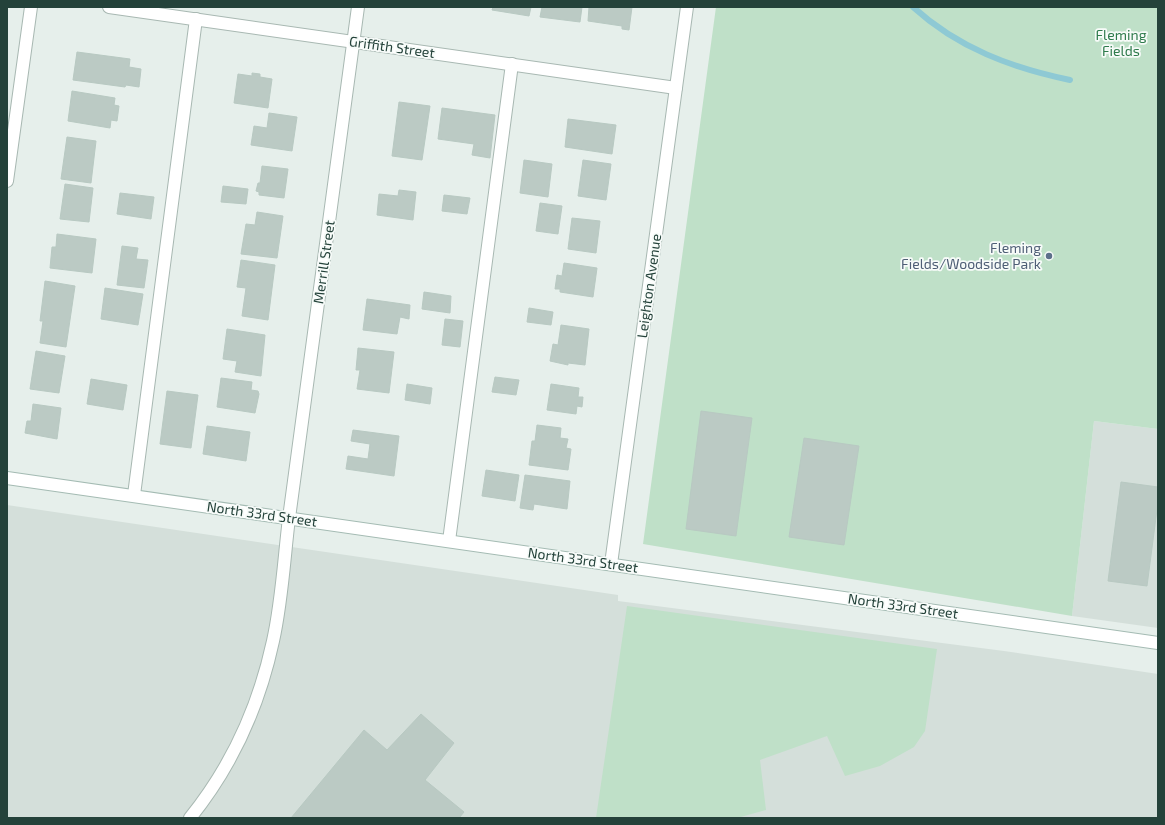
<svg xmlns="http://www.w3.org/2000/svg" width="1165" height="825" viewBox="0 0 1165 825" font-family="'Exo 2',sans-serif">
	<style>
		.built { fill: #d4dfda }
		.green { fill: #bfe0c8 }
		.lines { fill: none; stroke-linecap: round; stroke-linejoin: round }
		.stream { stroke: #8ec9d4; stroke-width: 6 }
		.building { fill: #bbcac4; stroke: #b8c9c2 }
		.service-casing { stroke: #a8b8b2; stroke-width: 14 }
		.minor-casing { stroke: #a8b8b2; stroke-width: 14 }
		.secondary-casing { stroke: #a4bbb3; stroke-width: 14 }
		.service { stroke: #fff; stroke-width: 12 }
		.minor { stroke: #fff; stroke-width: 12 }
		.secondary { stroke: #fff; stroke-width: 12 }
		.service-dot { fill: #5c6f8a; stroke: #f7fbf9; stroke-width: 1.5 }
		.labels { text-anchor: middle; stroke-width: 3.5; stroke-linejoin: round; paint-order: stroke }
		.park-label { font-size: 14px; fill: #2d7a4b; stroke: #f7fbf9 }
		.street-label { font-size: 14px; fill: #24423a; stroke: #f7fbf9 }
		.service-label { font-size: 14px; fill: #4e5e75; stroke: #f7fbf9; text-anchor: end }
	</style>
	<rect width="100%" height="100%" fill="#e6efeb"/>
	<g class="built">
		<polygon points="1094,421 1158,429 1158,628 1072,616"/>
		<polygon points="7,505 618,595 618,601 1004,651 1158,674 1158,818 7,818"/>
	</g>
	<g class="green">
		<polygon points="716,7 1158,7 1158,429 1094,421 1072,616 643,544"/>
		<polygon points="627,606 937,649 925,731 914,747 880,766 845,776 827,736 760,760 766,810 737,818 596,818"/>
	</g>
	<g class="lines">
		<path class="stream" d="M913,7C958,48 1012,68 1070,80"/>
	</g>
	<g class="building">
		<polygon points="493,7 531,7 529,16 492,10"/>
		<polygon points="542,7 582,7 580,22 540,17"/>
		<polygon points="589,7 632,7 629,30 622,29 622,26 588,21"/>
		<polygon points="77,52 130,59 129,67 141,69 139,87 126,85 125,87 73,80"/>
		<polygon points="252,73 260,74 260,77 272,79 268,108 234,103 238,74 252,76"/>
		<polygon points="72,91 115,98 114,105 119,106 117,121 111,120 110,128 68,121"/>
		<polygon points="399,102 430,106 422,160 392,156"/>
		<polygon points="442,108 495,115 490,158 472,155 474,144 438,139"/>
		<polygon points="269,113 297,117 292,151 251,145 254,126 267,128"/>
		<polygon points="568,119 616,125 612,154 565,147"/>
		<polygon points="67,137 96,141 91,183 61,179"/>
		<polygon points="524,160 552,164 548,197 520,193"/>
		<polygon points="583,160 611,164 606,200 578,196"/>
		<polygon points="262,166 288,169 284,198 259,195 259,192 256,191 258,183 260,183"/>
		<polygon points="65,184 93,188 89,222 60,219"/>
		<polygon points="223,186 248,189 246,204 221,202"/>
		<polygon points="399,190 416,192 413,220 377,215 379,194 398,196"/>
		<polygon points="120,193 154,197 151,219 117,214"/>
		<polygon points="444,195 470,198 467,214 442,211"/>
		<polygon points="540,203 562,206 558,234 536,231"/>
		<polygon points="257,212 283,216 277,258 241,254 246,224 255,225"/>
		<polygon points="572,218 600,221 596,253 568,249"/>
		<polygon points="57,234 96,239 92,273 50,268 52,247 56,247"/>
		<polygon points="122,246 138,248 136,259 148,260 144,288 117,285"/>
		<polygon points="241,260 275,265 268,320 242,316 246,288 237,287"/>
		<polygon points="564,263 597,268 593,297 560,292 560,289 555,289 557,275 562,276"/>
		<polygon points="45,281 75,286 66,347 40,343 43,321 40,321"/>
		<polygon points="105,288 143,294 138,325 101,319"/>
		<polygon points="424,292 451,296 450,313 422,309"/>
		<polygon points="367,299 410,305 409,319 400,317 397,334 363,330"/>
		<polygon points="529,308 553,312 551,325 527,322"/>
		<polygon points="445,319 463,321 460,347 442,345"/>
		<polygon points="561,325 589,329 585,365 568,363 568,365 550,361 553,344 558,345"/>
		<polygon points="227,329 265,335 261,376 235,372 237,361 223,359"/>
		<polygon points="358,348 394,352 389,393 357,389 360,370 356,370"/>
		<polygon points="36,351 65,356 59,393 30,389"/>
		<polygon points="495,377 519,380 516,395 492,392"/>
		<polygon points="221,378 252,382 251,390 258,391 259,394 255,413 217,407"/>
		<polygon points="91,379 127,385 123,410 87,404"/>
		<polygon points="407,384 432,388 430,404 405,400"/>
		<polygon points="551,384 579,388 578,397 583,397 582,407 577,406 576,414 547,410"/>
		<polygon points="167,391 198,395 191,448 160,444"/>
		<polygon points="33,404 61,408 57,439 25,433 27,421 31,421"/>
		<polygon points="701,411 752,418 736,536 686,529"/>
		<polygon points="537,425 561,428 560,438 568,439 566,448 571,449 568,470 529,465 532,441 535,441"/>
		<polygon points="207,426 250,432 246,461 203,454"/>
		<polygon points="353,430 399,436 394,476 346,469 348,456 368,459 370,444 351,441"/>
		<polygon points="804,438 859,446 844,545 789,537"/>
		<polygon points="486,470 519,475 515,501 482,496"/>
		<polygon points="525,475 570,481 567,509 534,504 533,510 520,508"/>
		<polygon points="1121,482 1158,487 1158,502 1147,586 1108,581"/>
		<polygon points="421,714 454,743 425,780 464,812 459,818 291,818 364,730 387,750"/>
	</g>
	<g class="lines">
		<g class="service-casing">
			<g id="service">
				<polyline points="134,495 196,19"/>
				<polyline points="449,541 512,64"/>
				<path d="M190,818C232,766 259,706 273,641C282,601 284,559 289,518"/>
			</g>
		</g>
		<g class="minor-casing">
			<g id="minor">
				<polyline points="109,7 676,88"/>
				<polyline points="7,181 31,7"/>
				<polyline points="289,518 358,7"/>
				<polyline points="611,564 687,7"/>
			</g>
		</g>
		<g class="secondary-casing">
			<polyline id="secondary" points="7,478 1158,643"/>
		</g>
		<use href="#service" class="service"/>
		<use href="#minor" class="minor"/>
		<use href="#secondary" class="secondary"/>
	</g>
	<circle class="service-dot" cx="1049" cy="256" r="4"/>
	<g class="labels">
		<g class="park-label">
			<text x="1121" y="40">Fleming<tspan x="1121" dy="16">Fields</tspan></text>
		</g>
		<g class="street-label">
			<text transform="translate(392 47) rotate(8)" y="5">Griffith Street</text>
			<text transform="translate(324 262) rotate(-82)" y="5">Merrill Street</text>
			<text transform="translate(649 286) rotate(-82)" y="5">Leighton Avenue</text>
			<text transform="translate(262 514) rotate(8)" y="5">North 33rd Street</text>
			<text transform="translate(583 560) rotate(8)" y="5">North 33rd Street</text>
			<text transform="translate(903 606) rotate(8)" y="5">North 33rd Street</text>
		</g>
		<g class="service-label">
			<text x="1041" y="253">Fleming<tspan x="1041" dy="16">Fields/Woodside Park</tspan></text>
		</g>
	</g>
	<rect width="1165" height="825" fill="none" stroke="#24423a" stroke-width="16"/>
</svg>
